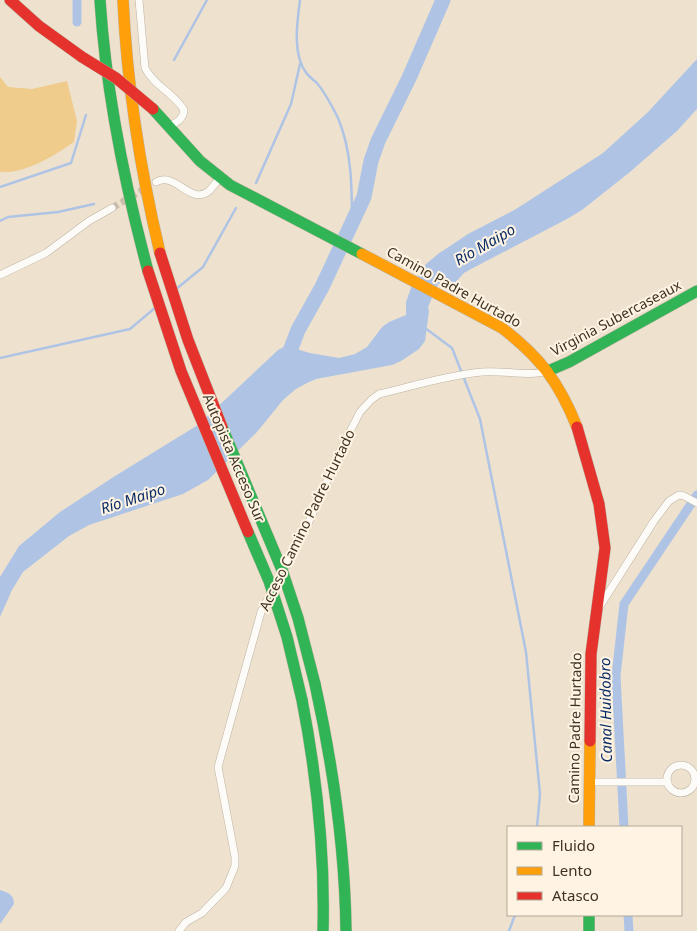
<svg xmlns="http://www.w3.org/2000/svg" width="697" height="931" viewBox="0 0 697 931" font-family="'Noto Sans',sans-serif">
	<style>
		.green { fill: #efcb8c }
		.water { fill: #afc4e5 }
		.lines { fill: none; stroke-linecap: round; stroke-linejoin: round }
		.stream { stroke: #afc4e5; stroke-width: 2.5 }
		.canal { stroke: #afc4e5; stroke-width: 9 }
		.river { stroke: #afc4e5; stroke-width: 15 }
		.street-tunnel { stroke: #cbbfac; stroke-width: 7; stroke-dasharray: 7 3.5; stroke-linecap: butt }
		.street-casing { stroke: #bdb3a2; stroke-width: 8 }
		.fast-casing { stroke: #bdb3a2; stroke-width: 12 }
		.slow-casing { stroke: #bdb3a2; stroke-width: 12 }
		.jam-casing { stroke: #bdb3a2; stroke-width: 12 }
		.street { stroke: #fcfbf8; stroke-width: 7 }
		.fast { stroke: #30b455; stroke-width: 11 }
		.slow { stroke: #ff9f0a; stroke-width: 11 }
		.jam { stroke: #e5322d; stroke-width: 11 }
		.fast-bridge-casing { stroke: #bdb3a2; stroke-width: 12; stroke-linecap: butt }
		.jam-bridge-casing { stroke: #bdb3a2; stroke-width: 12; stroke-linecap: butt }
		.fast-bridge { stroke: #30b455; stroke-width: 11 }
		.jam-bridge { stroke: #e5322d; stroke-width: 11 }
		.labels { text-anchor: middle; stroke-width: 4; stroke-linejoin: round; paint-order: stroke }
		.street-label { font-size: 14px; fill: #3e3322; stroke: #fff4e3 }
		.water-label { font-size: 15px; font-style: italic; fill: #0b2d66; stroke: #fff4e3 }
	</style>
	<rect width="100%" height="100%" fill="#eee2cf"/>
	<path class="green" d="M0,77L8,87L32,89L67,81L77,121L74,142C54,156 25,174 0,172Z"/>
	<g class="water">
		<polygon points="697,59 697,109 677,131 630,172 582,210 567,219 471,269 464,273 454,284 438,284 428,307 429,311 425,341 419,349 401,361 392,365 316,379 307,383 296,389 283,400 257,432 208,480 183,494 89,525 69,536 23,572 12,590 0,617 0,577 19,546 60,512 115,476 198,425 278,350 286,346 310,353 339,358 355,354 367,347 382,327 389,322 406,315 406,302 412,285 426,264 438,254 468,234 516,209 603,153 648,112"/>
		<path d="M0,890C8,893 14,894 14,904L0,924Z"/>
	</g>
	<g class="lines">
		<g class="stream">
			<path d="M300,0C297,23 292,55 307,74C310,77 313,80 316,82C325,92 332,106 338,118C352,151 352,189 352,224"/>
			<polyline points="174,60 207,0"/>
			<polyline points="256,183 291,104 300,64"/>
			<polyline points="0,187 71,163 86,115"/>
			<polyline points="0,221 8,217 58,212 94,204"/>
			<polyline points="175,290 203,267 236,208"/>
			<polyline points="425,328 452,348 480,419 526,652 540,794 537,827"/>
			<polyline points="0,358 130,329 156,307"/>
			<polyline points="509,931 515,915"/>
		</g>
		<g class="canal">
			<polyline points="77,22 77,0"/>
			<polyline points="624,827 616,676 624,604 697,495"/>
			<polyline points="628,915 629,931"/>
		</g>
		<polyline class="river" points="284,367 298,330 322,287 364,197 371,161 378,141 409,78 443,0"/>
		<polyline class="street-tunnel" points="112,208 146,188"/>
		<g class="street-casing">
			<g id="street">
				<path d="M139,0L145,68C154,86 174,93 184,110C183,119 178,122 169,126"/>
				<path d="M156,182C176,171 190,206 209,191C213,187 216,182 220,178"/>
				<polyline points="0,275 46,253 89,221 112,208"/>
				<polyline points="600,606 654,521 669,501 679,495 684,496 697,503"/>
				<circle cx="681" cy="779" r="14"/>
				<polyline points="589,782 668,782"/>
				<path d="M179,931L186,922L202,913L226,888L235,866V857L218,767L261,612L307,526L340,451L360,412L371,400L379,394C413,386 448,375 482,372C504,370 528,377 548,371"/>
			</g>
		</g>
		<g class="fast-casing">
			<g id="fast">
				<path d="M100,0C106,93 124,182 148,271"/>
				<polyline points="153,109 200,161 230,185 362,254"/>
				<polyline points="548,371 569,362 697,291"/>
				<path d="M315,684C333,766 345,847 346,931"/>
				<path d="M302,700C317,777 325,853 323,931"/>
				<polyline points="589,915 589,931"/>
			</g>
		</g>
		<g class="slow-casing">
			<g id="slow">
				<path d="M123,0C127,86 140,169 160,253"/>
				<path d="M362,254L502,328C540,357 559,382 577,427"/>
				<polyline points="589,827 590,741"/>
			</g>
		</g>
		<g class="jam-casing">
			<g id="jam">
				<polyline points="10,0 39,26 82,57"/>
				<polyline points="577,427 599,504 605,548 591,654 590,741"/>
			</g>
		</g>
		<use href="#street" class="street"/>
		<use href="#fast" class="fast"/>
		<use href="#slow" class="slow"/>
		<use href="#jam" class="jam"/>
		<g class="fast-bridge-casing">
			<g id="fast-bridge">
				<polyline points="222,427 282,570 298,618 315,684"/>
				<polyline points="248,532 269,581 287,637 302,700"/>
			</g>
		</g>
		<g class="jam-bridge-casing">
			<g id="jam-bridge">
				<polyline points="82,57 116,78 153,109"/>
				<polyline points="160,253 188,340 222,427"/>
				<polyline points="148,271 181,371 248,532"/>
			</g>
		</g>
		<use href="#fast-bridge" class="fast-bridge"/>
		<use href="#jam-bridge" class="jam-bridge"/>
	</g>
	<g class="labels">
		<g class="street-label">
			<text transform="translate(454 287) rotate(29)" y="5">Camino Padre Hurtado</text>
			<text transform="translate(616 318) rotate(-28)" y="5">Virginia Subercaseaux</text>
			<text transform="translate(234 458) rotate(67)" y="5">Autopista Acceso Sur</text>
			<text transform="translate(307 520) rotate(-64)" y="5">Acceso Camino Padre Hurtado</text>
			<text transform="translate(575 728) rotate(-89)" y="5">Camino Padre Hurtado</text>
		</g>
		<g class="water-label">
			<text transform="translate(485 245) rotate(-30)" y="5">Río Maipo</text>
			<text transform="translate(133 499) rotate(-18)" y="5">Río Maipo</text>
			<text transform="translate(606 710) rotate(-91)" y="5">Canal Huidobro</text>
		</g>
	</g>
	<rect x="507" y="826" width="175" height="90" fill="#fff4e3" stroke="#b2a796"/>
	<rect x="517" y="842" width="25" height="8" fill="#30b455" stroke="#b2a796"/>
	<text x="552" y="851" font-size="15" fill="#3e3322">Fluido</text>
	<rect x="517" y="867" width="25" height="8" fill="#ff9f0a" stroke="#b2a796"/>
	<text x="552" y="876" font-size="15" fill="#3e3322">Lento</text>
	<rect x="517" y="892" width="25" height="8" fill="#e5322d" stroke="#b2a796"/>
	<text x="552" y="901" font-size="15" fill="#3e3322">Atasco</text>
</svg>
